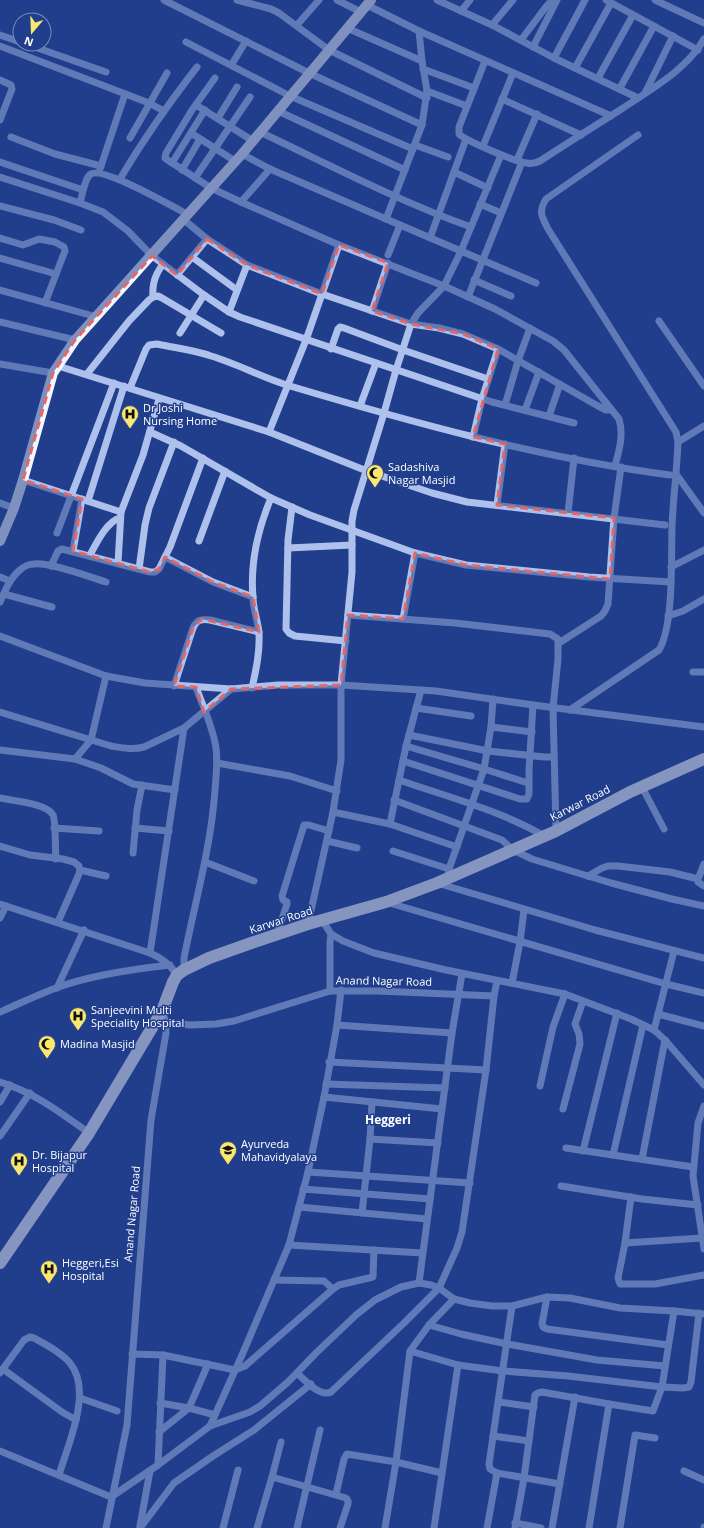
<svg xmlns="http://www.w3.org/2000/svg" width="704" height="1528" viewBox="0 0 704 1528" font-family="'Open Sans',sans-serif">
	<style>
		.lines { fill: none; stroke-linecap: round; stroke-linejoin: round }
		.minor { stroke: #aec0ec; stroke-width: 7 }
		.major { stroke: #f3f6fe; stroke-width: 10 }
		.highway { stroke: #fff; stroke-width: 12 }
		.marked { fill: none; stroke: #e26868; stroke-width: 3; stroke-dasharray: 8 5; stroke-linejoin: round }
		.labels { text-anchor: middle; stroke-width: 3; stroke-linejoin: round; paint-order: stroke }
		.poi-label { font-size: 11px; fill: #fff; stroke: #203e8c; text-anchor: start }
		.street-label { font-size: 11px; fill: #fff; stroke: #203e8c }
		.neighbourhood-label { font-size: 12px; font-weight: bold; fill: #fff; stroke: #203e8c }
	</style>
	<rect width="100%" height="100%" fill="#203e8c"/>
	<g class="lines">
		<g class="minor">
			<polyline points="164,0 309,73 422,125 386,219"/>
			<polyline points="237,0 271,9 279,13 329,50 427,98"/>
			<polyline points="337,0 361,12"/>
			<polyline points="437,0 492,25 554,58 638,98"/>
			<polyline points="606,0 698,50"/>
			<polyline points="655,0 704,23"/>
			<polyline points="367,5 419,31 611,116"/>
			<polyline points="461,11 470,0"/>
			<polyline points="297,25 319,0"/>
			<polyline points="492,25 513,0"/>
			<polyline points="347,28 422,61"/>
			<polyline points="419,31 422,61 427,91 422,125"/>
			<polyline points="0,35 20,42"/>
			<polyline points="521,40 545,8 552,0"/>
			<polyline points="186,42 290,96 413,149"/>
			<polyline points="26,44 106,72"/>
			<polyline points="0,46 149,103 164,111"/>
			<polyline points="533,47 557,0"/>
			<polyline points="554,58 585,0"/>
			<path d="M485,61L459,127V134C466,141 516,162 527,163C531,164 536,163 540,161C566,144 593,127 620,110C648,91 687,70 704,39"/>
			<polyline points="232,64 246,41"/>
			<polyline points="575,68 611,3"/>
			<polyline points="423,69 474,88"/>
			<path d="M215,78L192,110L166,153L165,158L166,159L211,188L241,202L339,245L444,286L495,309L553,341L564,350L619,419C624,436 619,450 615,466"/>
			<polyline points="598,78 633,15"/>
			<polyline points="0,80 11,85 12,89 0,120"/>
			<polyline points="620,88 654,26"/>
			<polyline points="427,91 467,106"/>
			<polyline points="645,93 673,36"/>
			<polyline points="502,99 581,135"/>
			<polyline points="196,105 253,141"/>
			<polyline points="278,111 405,170"/>
			<polyline points="218,118 237,87"/>
			<path d="M260,132C330,165 398,201 471,227"/>
			<polyline points="191,133 235,161"/>
			<polyline points="11,137 55,154 101,166"/>
			<polyline points="130,138 167,73"/>
			<polyline points="415,145 448,157"/>
			<polyline points="483,146 513,73"/>
			<polyline points="242,154 270,169 386,219 536,283"/>
			<polyline points="517,160 537,114"/>
			<polyline points="0,162 83,190"/>
			<polyline points="172,163 205,110"/>
			<polyline points="100,169 125,94"/>
			<polyline points="182,170 200,139"/>
			<polyline points="454,172 488,188"/>
			<polyline points="0,177 80,203 103,212 128,231 152,256 163,264 204,295 229,312 240,317 492,402 574,423"/>
			<polyline points="195,178 250,97"/>
			<path d="M120,179C143,140 169,103 197,67"/>
			<polyline points="241,202 270,169"/>
			<path d="M80,203C82,196 85,177 91,174C103,166 173,207 187,214"/>
			<polyline points="480,204 501,213"/>
			<polyline points="0,206 54,220 81,230"/>
			<polyline points="183,219 207,239 247,265 322,294 411,324 439,328 463,334 498,349 598,406 606,410 611,410"/>
			<polyline points="0,238 23,245 39,239 55,242 64,247 65,251 63,256 45,303"/>
			<polyline points="430,238 466,139"/>
			<polyline points="388,255 400,225"/>
			<polyline points="192,257 237,290"/>
			<polyline points="0,258 56,274"/>
			<polyline points="177,275 207,239"/>
			<polyline points="474,280 511,296"/>
			<polyline points="0,290 97,317"/>
			<path d="M153,297C152,284 155,275 163,264"/>
			<polyline points="468,297 522,162"/>
			<polyline points="372,311 388,263"/>
			<polyline points="229,312 247,265"/>
			<polyline points="659,321 704,386"/>
			<polyline points="0,322 75,340"/>
			<polyline points="180,333 204,295"/>
			<polyline points="331,349 338,329 340,327 344,328 403,350 488,379"/>
			<polyline points="0,364 53,373"/>
			<polyline points="58,366 269,432 367,471 432,493 467,502 665,525"/>
			<polyline points="87,374 129,321 149,300 153,297 158,296 162,298 221,333"/>
			<path d="M130,388L146,349L149,345L157,344C175,348 194,350 211,356C238,364 263,378 290,386C414,423 541,458 670,475"/>
			<polyline points="505,405 518,361 530,328"/>
			<polyline points="360,406 376,363"/>
			<polyline points="525,410 539,372"/>
			<polyline points="549,416 560,384"/>
			<polyline points="150,432 181,446 271,498 310,515 415,553 466,565 589,577 670,582"/>
			<polyline points="269,432 306,340 339,245"/>
			<polyline points="473,437 482,399 498,349"/>
			<polyline points="678,442 704,426"/>
			<polyline points="676,474 704,513"/>
			<polyline points="23,480 121,512"/>
			<polyline points="88,501 124,386"/>
			<polyline points="0,503 14,508"/>
			<polyline points="497,505 505,444"/>
			<polyline points="292,507 288,540 286,629 289,633 295,636 346,641"/>
			<polyline points="568,513 574,458"/>
			<polyline points="57,533 114,383"/>
			<polyline points="199,541 225,471"/>
			<polyline points="288,548 352,545"/>
			<polyline points="73,551 82,499"/>
			<path d="M90,555C96,544 107,521 120,518"/>
			<polyline points="165,557 213,582 253,597"/>
			<polyline points="118,563 121,512 143,455 159,399"/>
			<polyline points="51,566 58,551 62,549 150,572 155,572 159,569 170,547 203,458"/>
			<polyline points="671,567 704,550"/>
			<polyline points="139,569 145,525 149,508 174,442"/>
			<polyline points="0,577 10,581"/>
			<polyline points="4,594 52,607"/>
			<path d="M0,602C5,591 10,578 20,570C23,567 29,564 34,564C50,562 89,577 106,582"/>
			<polyline points="348,615 455,623 550,634 558,639 558,659 553,708 556,831"/>
			<polyline points="668,616 683,611 704,599"/>
			<polyline points="403,619 415,553"/>
			<polyline points="0,636 106,676 145,683 231,689 278,685 341,685 436,691 533,705 704,727"/>
			<polyline points="559,643 601,616 605,611 608,604 614,518 621,467"/>
			<polyline points="693,672 704,672"/>
			<path d="M174,686L193,628C197,619 202,619 210,620L259,632"/>
			<path d="M252,688C256,670 260,652 259,633C258,621 253,609 253,597C250,563 258,529 271,498"/>
			<polyline points="416,708 471,716"/>
			<path d="M570,710L659,650C674,625 671,558 672,527C673,499 677,470 678,442L676,432L548,229C542,217 538,212 546,199L638,135"/>
			<path d="M0,712L111,746C123,748 133,750 144,747L184,728L231,689"/>
			<polyline points="491,727 532,732"/>
			<polyline points="409,735 488,751 544,757 554,757"/>
			<polyline points="406,746 484,769 528,783"/>
			<polyline points="0,750 75,759 101,768 133,784 175,790"/>
			<polyline points="75,759 91,740 106,676"/>
			<polyline points="403,761 520,799 527,799 529,794 529,770 533,705"/>
			<polyline points="217,763 290,776 337,791"/>
			<path d="M399,780C445,796 502,811 544,836"/>
			<polyline points="642,787 664,829"/>
			<path d="M0,798C12,801 47,803 53,815C56,821 55,850 56,859"/>
			<polyline points="394,800 502,840 513,850 532,859 611,883 672,899 704,906"/>
			<polyline points="333,812 390,824 457,847"/>
			<polyline points="390,824 406,746 421,690"/>
			<polyline points="54,828 99,831"/>
			<polyline points="135,828 169,831"/>
			<polyline points="327,841 357,848"/>
			<polyline points="0,846 30,855 63,859 74,862 79,866 80,870 79,874 58,922"/>
			<polyline points="393,851 449,869"/>
			<polyline points="133,853 137,810 142,785"/>
			<polyline points="205,862 254,881"/>
			<polyline points="704,864 698,879 698,882 704,886"/>
			<polyline points="80,870 106,876"/>
			<polyline points="588,876 602,868 608,866 618,866 670,872 698,879"/>
			<polyline points="448,877 449,869 484,769 491,727 493,699"/>
			<polyline points="437,883 595,930 704,958"/>
			<polyline points="386,902 666,984 704,993"/>
			<path d="M0,904L150,953C162,958 170,964 177,975"/>
			<polyline points="0,918 6,906"/>
			<polyline points="322,920 331,934 343,941 374,953 446,970 565,994 631,1019 654,1030 665,1040 704,1085"/>
			<polyline points="308,924 333,812 341,760 341,685 352,572 352,521 354,510 384,413 396,370 411,324 418,313 444,286 461,251 501,155"/>
			<polyline points="277,934 287,904 287,902 283,900 282,896 304,825 309,825 329,831"/>
			<polyline points="150,953 184,728"/>
			<path d="M184,970V958C195,902 211,847 215,790C216,776 218,762 216,748C213,727 203,707 196,687"/>
			<polyline points="512,983 520,942 524,910"/>
			<polyline points="57,988 84,930"/>
			<polyline points="330,991 330,942 331,934"/>
			<path d="M0,1012C19,1004 37,995 56,988C90,975 134,969 170,965"/>
			<polyline points="658,1014 704,1026"/>
			<polyline points="166,1022 190,1025 216,1024 234,1021 330,991 378,991 494,996 497,981"/>
			<polyline points="337,1025 452,1033"/>
			<polyline points="654,1030 674,951"/>
			<polyline points="329,1062 486,1070"/>
			<path d="M0,1082C34,1092 61,1113 89,1133"/>
			<polyline points="326,1084 445,1088"/>
			<polyline points="540,1086 553,1027 565,994"/>
			<polyline points="324,1097 442,1109"/>
			<polyline points="0,1102 10,1085"/>
			<polyline points="372,1102 370,1139 438,1143"/>
			<polyline points="704,1106 698,1123 693,1176 704,1249"/>
			<polyline points="563,1109 580,1044 579,1034 575,1024 583,1001"/>
			<polyline points="0,1136 30,1093"/>
			<polyline points="566,1148 693,1167"/>
			<polyline points="583,1151 617,1013"/>
			<polyline points="613,1155 643,1025"/>
			<polyline points="642,1159 665,1040"/>
			<polyline points="308,1172 470,1183"/>
			<polyline points="561,1186 642,1199 698,1205"/>
			<polyline points="303,1189 430,1199"/>
			<polyline points="631,1197 625,1243 618,1278 620,1284 655,1284 704,1275"/>
			<polyline points="299,1207 427,1219"/>
			<polyline points="362,1213 370,1139"/>
			<polyline points="625,1243 702,1238"/>
			<polyline points="289,1245 422,1253"/>
			<polyline points="274,1280 324,1281 333,1289"/>
			<polyline points="419,1283 452,1033 462,974"/>
			<polyline points="547,1297 542,1324 543,1327 547,1329 668,1345"/>
			<polyline points="512,1306 489,1464 490,1469 497,1473 560,1484"/>
			<polyline points="429,1325 461,1334 507,1344 597,1360 665,1366"/>
			<polyline points="410,1351 458,1365 503,1371 568,1376 662,1387 674,1311 704,1314"/>
			<polyline points="132,1354 163,1355 235,1370 245,1366 333,1289 339,1285 373,1277 374,1250"/>
			<polyline points="3,1369 62,1412 76,1420"/>
			<path d="M0,1373L24,1340L30,1337L34,1338C46,1345 61,1352 70,1363C93,1391 68,1444 59,1475"/>
			<path d="M297,1373C305,1380 319,1397 331,1392L404,1323L439,1288L457,1248L462,1232L486,1070L494,996"/>
			<polyline points="80,1398 117,1411"/>
			<polyline points="499,1402 534,1407"/>
			<polyline points="160,1403 189,1408 215,1415"/>
			<polyline points="210,1426 250,1412 260,1406 288,1382 316,1353 356,1315 375,1300 401,1287 419,1283 431,1285 439,1288 454,1299 470,1303 492,1306 512,1306 547,1297 570,1298 620,1308 674,1311"/>
			<polyline points="159,1432 189,1408 208,1364"/>
			<polyline points="493,1436 529,1441"/>
			<polyline points="0,1451 111,1497 158,1465 210,1426 242,1355 289,1245 308,1172 324,1097 337,1025 341,990"/>
			<polyline points="158,1465 163,1355"/>
			<polyline points="684,1471 704,1480"/>
			<polyline points="272,1477 346,1498 348,1501 348,1504 340,1528"/>
			<polyline points="336,1494 344,1459 347,1454 396,1462 442,1473"/>
			<polyline points="515,1523 541,1528"/>
			<polyline points="140,1526 150,1471"/>
			<polyline points="106,1528 127,1425 151,1120 166,1033 166,1022 162,1011"/>
			<polyline points="140,1528 174,1483 213,1456 254,1430 311,1384"/>
			<polyline points="223,1528 238,1470"/>
			<polyline points="257,1528 272,1477 281,1442"/>
			<polyline points="297,1528 320,1430"/>
			<polyline points="385,1528 396,1462 410,1351 429,1325 454,1299"/>
			<polyline points="434,1528 458,1365"/>
			<polyline points="487,1528 497,1473"/>
			<polyline points="515,1528 524,1478 535,1395 538,1393 542,1392 609,1404"/>
			<polyline points="552,1528 575,1397"/>
			<polyline points="589,1528 609,1404 653,1411 662,1387 683,1388 689,1387 691,1382 699,1313"/>
			<polyline points="620,1528 635,1435 655,1438"/>
			<polyline points="704,1528 704,1527"/>
		</g>
		<polyline class="major" points="0,541 14,508 23,480 53,373 75,340 242,154 371,0"/>
		<polyline class="highway" points="0,1263 89,1133 162,1011 173,982 177,975 184,970 209,958 254,942 308,924 386,902 437,883 556,831 630,792 704,759"/>
	</g>
	<path d="M0 0H704V1528H0ZM207,239L247,265L322,294L339,245L388,263L372,311L411,324L463,334L498,349L473,437L505,444L497,505L614,518L610,579L466,565L415,553L403,619L348,615L341,685L231,689L204,712L196,687L174,686L193,628L202,619L259,632L253,597L213,582L165,557L159,569L150,572L73,551L82,499L23,480L53,373L75,340L152,256L177,275Z" fill="#203e8c" fill-opacity=".55" fill-rule="evenodd"/>
	<path class="marked" d="M207,239L247,265L322,294L339,245L388,263L372,311L411,324L463,334L498,349L473,437L505,444L497,505L614,518L610,579L466,565L415,553L403,619L348,615L341,685L231,689L204,712L196,687L174,686L193,628L202,619L259,632L253,597L213,582L165,557L159,569L150,572L73,551L82,499L23,480L53,373L75,340L152,256L177,275Z"/>
	<defs>
		<g id="hospital-pin" transform="scale(0.9)"><path d="M0 17L-7.5 6A9.5 9.5 0 1 1 7.5 6Z" fill="#f9e76f" stroke="#203e8c"/><path d="M-5-5h3v3.5h4V-5h3V5h-3V1.5h-4V5h-3Z" fill="#111"/></g>
		<g id="mosque-pin" transform="scale(0.9)"><path d="M0 17L-7.5 6A9.5 9.5 0 1 1 7.5 6Z" fill="#f9e76f" stroke="#203e8c"/><path d="M3.5-4.9A6 6 0 1 0 3.5 4.9A5 5 0 1 1 3.5-4.9Z" fill="#111"/></g>
		<g id="university-pin" transform="scale(0.9)"><path d="M0 17L-7.5 6A9.5 9.5 0 1 1 7.5 6Z" fill="#f9e76f" stroke="#203e8c"/><path d="M0-5L7-2L0 1L-7-2ZM-4 1L0 2.5L4 1V4Q0 6-4 4Z" fill="#111"/></g>
	</defs>
	<g fill-rule="evenodd">
		<use href="#hospital-pin" x="130" y="414"/>
		<use href="#mosque-pin" x="375" y="473"/>
		<use href="#hospital-pin" x="78" y="1016"/>
		<use href="#mosque-pin" x="47" y="1044"/>
		<use href="#university-pin" x="228" y="1150"/>
		<use href="#hospital-pin" x="19" y="1161"/>
		<use href="#hospital-pin" x="49" y="1269"/>
	</g>
	<g class="labels">
		<g class="poi-label">
			<text x="143" y="412">Dr Joshi<tspan x="143" dy="13">Nursing Home</tspan></text>
			<text x="388" y="471">Sadashiva<tspan x="388" dy="13">Nagar Masjid</tspan></text>
			<text x="91" y="1014">Sanjeevini Multi<tspan x="91" dy="13">Speciality Hospital</tspan></text>
			<text x="60" y="1048">Madina Masjid</text>
			<text x="241" y="1148">Ayurveda<tspan x="241" dy="13">Mahavidyalaya</tspan></text>
			<text x="32" y="1159">Dr. Bijapur<tspan x="32" dy="13">Hospital</tspan></text>
			<text x="62" y="1267">Heggeri,Esi<tspan x="62" dy="13">Hospital</tspan></text>
		</g>
		<g class="street-label">
			<text transform="translate(580 803) rotate(-27)" y="4">Karwar Road</text>
			<text transform="translate(281 920) rotate(-18)" y="4">Karwar Road</text>
			<text transform="translate(384 981) rotate(1)" y="4">Anand Nagar Road</text>
			<text transform="translate(132 1214) rotate(-85)" y="4">Anand Nagar Road</text>
		</g>
		<g class="neighbourhood-label">
			<text x="388" y="1124">Heggeri</text>
		</g>
	</g>
	<g transform="translate(32 32) rotate(199)"><circle r="19" fill="#203e8c" stroke="#798bba"/>
	<path d="M0-3L7 15L0 10L-7 15Z" fill="#f9e76f"/>
	<text y="-6" font-size="11" font-weight="bold" text-anchor="middle" fill="#ffffff">N</text>
	</g>
</svg>
